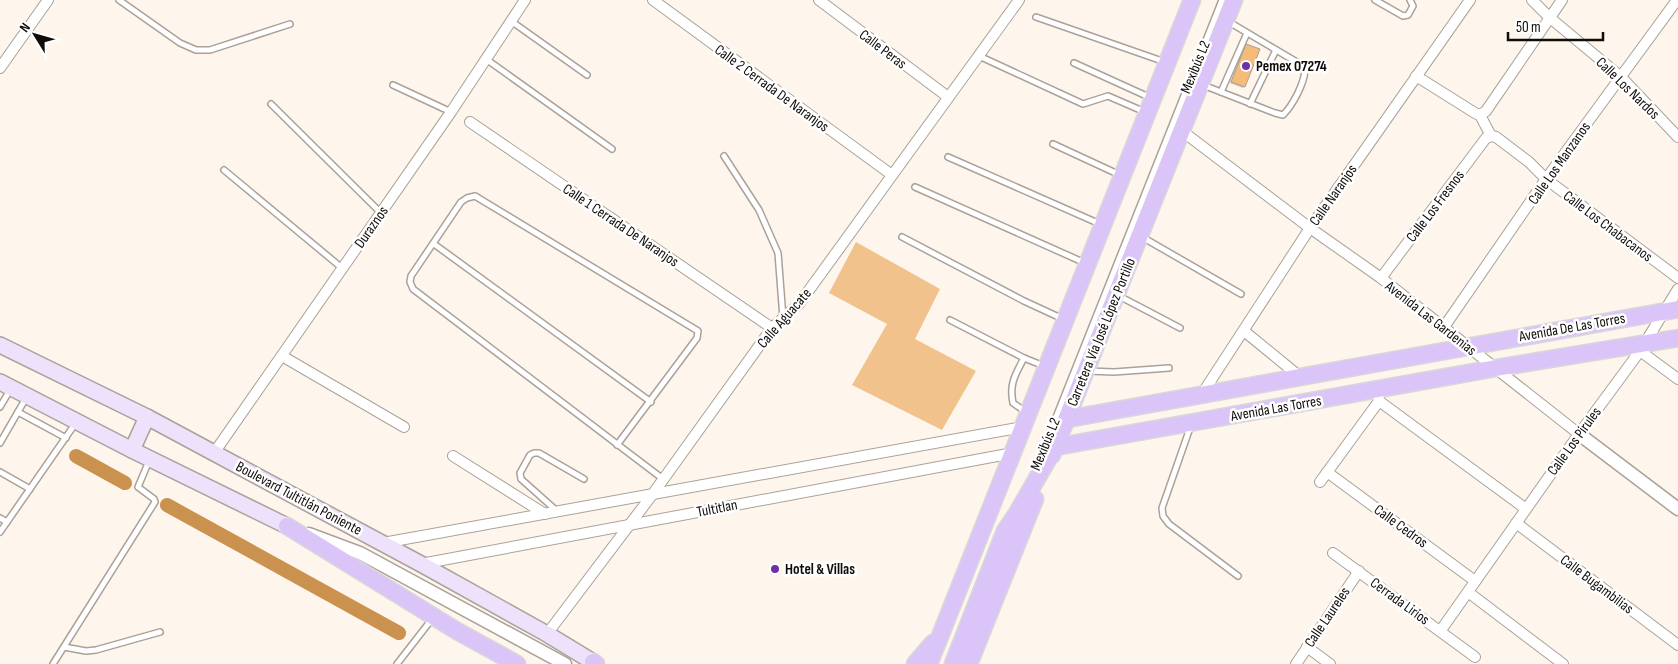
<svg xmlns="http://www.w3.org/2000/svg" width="1678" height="664" viewBox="0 0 1678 664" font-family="'Sofia Sans Condensed',sans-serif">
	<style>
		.grass { fill: #f2c28d }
		.shadow { fill: #0003 }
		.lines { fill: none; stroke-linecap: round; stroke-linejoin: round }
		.canal { stroke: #ca924e; stroke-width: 14 }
		.building { fill: #f6bb77; stroke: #a8a097 }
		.service-casing { stroke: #aaa299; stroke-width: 8 }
		.minor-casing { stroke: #aaa299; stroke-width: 12 }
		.tertiary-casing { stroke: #aaa299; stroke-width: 15 }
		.secondary-casing { stroke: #aaa299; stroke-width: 18 }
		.primary-casing { stroke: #d9d8d8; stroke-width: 19 }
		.service { stroke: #fff; stroke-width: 5 }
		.minor { stroke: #fff; stroke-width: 10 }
		.tertiary { stroke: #fff; stroke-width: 12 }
		.secondary { stroke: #ede1fc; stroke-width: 15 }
		.primary { stroke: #dbc4f8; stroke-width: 16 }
		.poi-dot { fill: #6d31a6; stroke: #fff; stroke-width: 2 }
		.labels { text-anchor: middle; stroke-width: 5; stroke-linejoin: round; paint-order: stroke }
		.street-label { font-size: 15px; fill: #0f0c09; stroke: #fff }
		.poi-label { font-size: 15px; font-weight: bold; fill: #0f0c09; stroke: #fff; text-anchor: start }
	</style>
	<rect width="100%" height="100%" fill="#fef6ec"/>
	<polygon class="grass" points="856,242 940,289 915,339 976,371 942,430 852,385 887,324 829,293"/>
	<polygon class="shadow" points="1245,46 1244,87 1243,88 1230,83"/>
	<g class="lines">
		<g class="canal">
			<polyline points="76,456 125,483"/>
			<polyline points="167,505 399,633"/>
		</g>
	</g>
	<polygon class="building" points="1246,44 1260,49 1245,87 1231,82"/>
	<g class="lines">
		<g class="service-casing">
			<g id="service">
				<polyline points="119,0 180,43 196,50 210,50 290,24"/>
				<polyline points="1375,0 1403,16 1408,15 1413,6 1410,0"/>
				<polyline points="1036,17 1165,62"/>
				<polyline points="511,21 587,75"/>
				<polyline points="979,56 1083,104 1108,96 1145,112"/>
				<polyline points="486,59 612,149"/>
				<polyline points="1074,63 1151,98"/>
				<polyline points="393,85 451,112"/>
				<path d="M1203,85L1275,113L1283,115C1293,105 1304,84 1305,70L1300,64L1229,22"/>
				<polyline points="1221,92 1247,33"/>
				<polyline points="271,104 381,213"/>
				<polyline points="1250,104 1276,50"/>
				<polyline points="1053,144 1120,175"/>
				<polyline points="724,156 759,210 778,253 783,318"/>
				<polyline points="948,157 1100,224"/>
				<polyline points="224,170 342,268"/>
				<polyline points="915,187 1085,263"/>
				<polyline points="902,237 1024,301 1063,319"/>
				<polyline points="1142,237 1241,294"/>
				<polyline points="434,244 651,402"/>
				<polyline points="1119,296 1180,328"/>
				<polyline points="950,320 1024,358 1044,366"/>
				<path d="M1024,358C1015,375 1009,384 1013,403L1026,412"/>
				<polyline points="1088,371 1114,372 1169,368"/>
				<polyline points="0,407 10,390"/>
				<polyline points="18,412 66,438"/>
				<polyline points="1191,425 1162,508 1163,516 1169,524 1238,576"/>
				<polyline points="0,443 26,398"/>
				<polyline points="617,445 697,338 698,331 475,196 467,198 461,202 411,276 410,282 413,289 663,479"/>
				<polyline points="1039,460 1222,0"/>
				<polyline points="0,472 30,489"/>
				<polyline points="558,512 521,479 520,473 530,455 534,453 539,453 584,479"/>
				<polyline points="0,518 7,522"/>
				<polyline points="0,532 75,424"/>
				<polyline points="64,647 86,651 96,650 160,632"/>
				<polyline points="53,664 155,502 154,499 138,487 149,461"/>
				<polyline points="397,664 432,619"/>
			</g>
		</g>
		<g class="minor-casing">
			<g id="minor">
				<polyline points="653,0 892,175"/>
				<polyline points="819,0 948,97"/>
				<polyline points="1532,0 1549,17 1620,76 1678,137"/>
				<polyline points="0,68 48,0"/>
				<polyline points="1416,76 1475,113 1480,115"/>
				<polyline points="1480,115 1486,111 1562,0"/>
				<polyline points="1480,115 1491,136"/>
				<polyline points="470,122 772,328"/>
				<polyline points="1182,131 1310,228 1381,278 1579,434"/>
				<polyline points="1491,136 1496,137 1529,162 1546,179 1678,278"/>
				<polyline points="1381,278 1486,138 1491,136"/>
				<polyline points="1444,327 1546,179 1677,0"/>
				<polyline points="1244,331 1299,376"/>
				<polyline points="1640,351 1678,379"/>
				<polyline points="282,356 404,427"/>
				<polyline points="1202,394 1310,228 1470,0"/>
				<polyline points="1379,401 1526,509"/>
				<polyline points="214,453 451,112 525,0"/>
				<polyline points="453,456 545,514"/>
				<polyline points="1327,472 1475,581"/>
				<polyline points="1320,482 1379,401 1378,395"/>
				<polyline points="1516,523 1678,645"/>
				<polyline points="383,543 1023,427"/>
				<polyline points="1333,553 1475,657"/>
				<polyline points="421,564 1013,453"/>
				<polyline points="1468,592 1563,664"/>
				<polyline points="1441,630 1579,434 1640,351 1678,289"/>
				<polyline points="547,634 652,495 772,328 799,304 1019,0"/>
				<polyline points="1307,647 1330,664"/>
				<polyline points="1296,664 1359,571"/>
			</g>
		</g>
		<g class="tertiary-casing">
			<g id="tertiary">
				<polyline points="1677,0 1678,1"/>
				<polyline points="1579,434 1678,509"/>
				<polyline points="309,534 360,553 565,664"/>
			</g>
		</g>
		<g class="secondary-casing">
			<g id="secondary">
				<polyline points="0,345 147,417 214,453 421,564 547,634 593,662"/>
				<polyline points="0,382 132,450 287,526"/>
				<polyline points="132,450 147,417"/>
			</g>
		</g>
		<g class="primary-casing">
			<g id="primary">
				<polyline points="1067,419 1678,309"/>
				<polyline points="1052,455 1234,0"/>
				<polyline points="287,526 457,631 517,664"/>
				<polyline points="593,662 596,664"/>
				<polyline points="915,664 933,643"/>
				<polyline points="929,664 1192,0"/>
				<polyline points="953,664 1005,531 1016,515 1055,447 1496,368 1678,338"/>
				<polyline points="969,664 1035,499"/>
			</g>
		</g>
		<use href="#service" class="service"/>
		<use href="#minor" class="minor"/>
		<use href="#tertiary" class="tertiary"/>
		<use href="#secondary" class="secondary"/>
		<use href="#primary" class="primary"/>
	</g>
	<g class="poi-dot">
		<circle cx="1246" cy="66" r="5"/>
		<circle cx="775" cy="569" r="5"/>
	</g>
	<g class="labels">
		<g class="street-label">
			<text transform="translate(883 49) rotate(37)" y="5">Calle Peras</text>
			<text transform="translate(1195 67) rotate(-68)" y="5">Mexibús L2</text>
			<text transform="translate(772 88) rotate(36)" y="5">Calle 2 Cerrada De Naranjos</text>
			<text transform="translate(1628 88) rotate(44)" y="5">Calle Los Nardos</text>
			<text transform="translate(1559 163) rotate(-55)" y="5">Calle Los Manzanos</text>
			<text transform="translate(1333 195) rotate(-55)" y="5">Calle Naranjos</text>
			<text transform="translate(1435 206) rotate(-53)" y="5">Calle Los Fresnos</text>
			<text transform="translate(621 225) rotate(34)" y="5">Calle 1 Cerrada De Naranjos</text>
			<text transform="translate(1608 226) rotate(37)" y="5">Calle Los Chabacanos</text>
			<text transform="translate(371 227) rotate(-55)" y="5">Duraznos</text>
			<text transform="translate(784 318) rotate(-49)" y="5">Calle Aguacate</text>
			<text transform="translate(1431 318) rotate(38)" y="5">Avenida Las Gardenias</text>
			<text transform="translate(1572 327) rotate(-10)" y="5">Avenida De Las Torres</text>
			<text transform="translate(1101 332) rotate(-68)" y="5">Carretera Vía José López Portillo</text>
			<text transform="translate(1276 408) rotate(-10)" y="5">Avenida Las Torres</text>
			<text transform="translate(1574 441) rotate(-54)" y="5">Calle Los Pirules</text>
			<text transform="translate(1045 444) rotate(-68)" y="5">Mexibús L2</text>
			<text transform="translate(299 498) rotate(28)" y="5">Boulevard Tultitlán Poniente</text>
			<text transform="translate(717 508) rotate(-11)" y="5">Tultitlan</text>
			<text transform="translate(1401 526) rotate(36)" y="5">Calle Cedros</text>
			<text transform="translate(1597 584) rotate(37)" y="5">Calle Bugambilias</text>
			<text transform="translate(1400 601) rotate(36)" y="5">Cerrada Lirios</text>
			<text transform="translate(1327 617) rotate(-56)" y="5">Calle Laureles</text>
		</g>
		<g class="poi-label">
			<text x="1256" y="71">Pemex 07274</text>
			<text x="785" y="574">Hotel &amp; Villas</text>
		</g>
	</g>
	<g transform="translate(35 35) rotate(307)" stroke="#ffffff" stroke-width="4" paint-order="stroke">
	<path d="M0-4L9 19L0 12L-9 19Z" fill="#0f0c09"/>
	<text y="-8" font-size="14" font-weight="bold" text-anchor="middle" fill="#0f0c09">N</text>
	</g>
	<path d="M1508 32v8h95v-8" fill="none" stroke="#0f0c09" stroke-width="2.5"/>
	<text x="1516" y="32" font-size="15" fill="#0f0c09" stroke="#ffffff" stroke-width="4" paint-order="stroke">50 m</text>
</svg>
